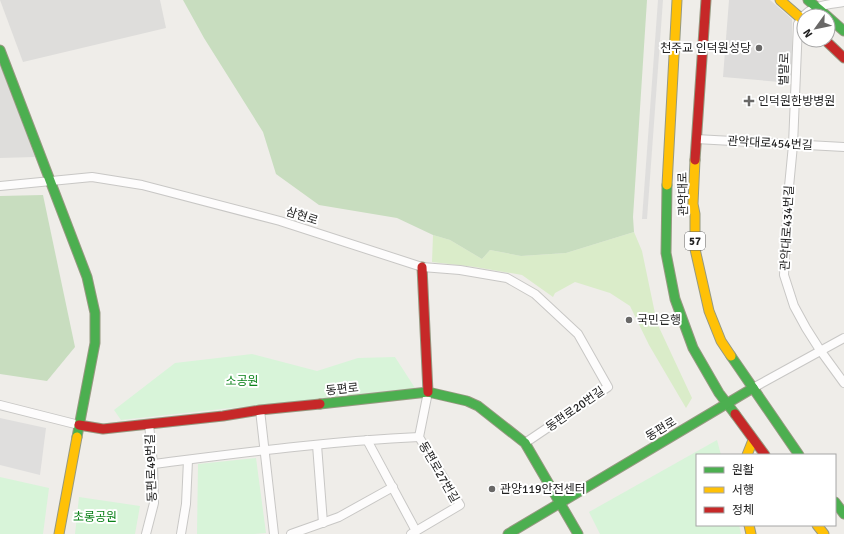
<svg xmlns="http://www.w3.org/2000/svg" width="844" height="534" viewBox="0 0 844 534" font-family="Signika,'Noto Sans KR',sans-serif">
	<style>
		.residential { fill: #dedddb }
		.religious { fill: #dddcdb }
		.grass { fill: #daecc9 }
		.forest { fill: #c8ddbf }
		.park { fill: #d8f4d9 }
		.parking { fill: #dfdedd }
		.lines { fill: none; stroke-linecap: round; stroke-linejoin: round }
		.street-casing { stroke: #c8c7c5; stroke-width: 10 }
		.fast-casing { stroke: #969980; stroke-width: 11 }
		.slow-casing { stroke: #969980; stroke-width: 11 }
		.jam-casing { stroke: #969980; stroke-width: 11 }
		.street { stroke: #fdfcfc; stroke-width: 8 }
		.fast { stroke: #4caf50; stroke-width: 9 }
		.slow { stroke: #ffc107; stroke-width: 9 }
		.jam { stroke: #c62828; stroke-width: 9 }
		.poi-dot { fill: #696867; stroke: #fff; stroke-width: 1.5 }
		.labels { text-anchor: middle; stroke-width: 4; stroke-linejoin: round; paint-order: stroke }
		.shield { fill: #fff; stroke: #646464; stroke-width: 1 }
		.shield-label { font-size: 11px; font-weight: bold; fill: #212121 }
		.poi-label { font-size: 12px; fill: #212121; stroke: #fff; text-anchor: start }
		.street-label { font-size: 12px; fill: #212121; stroke: #fff }
		.park-label { font-size: 12px; fill: #0c821a; stroke: #fff }
	</style>
	<rect width="100%" height="100%" fill="#efede9"/>
	<g class="residential">
		<polygon points="0,0 160,0 166,28 23,62"/>
		<polygon points="0,64 35,157 0,158"/>
	</g>
	<polygon class="religious" points="729,0 770,0 792,19 792,83 723,77"/>
	<polygon class="grass" points="634,232 642,251 657,323 692,398 686,408 649,345 630,306 610,293 575,282 555,293 553,297 522,275 475,267 432,262 433,235 450,240 482,259 490,250 521,256 566,253"/>
	<g class="forest">
		<polygon points="183,0 647,0 633,217 634,232 566,253 521,256 490,250 482,259 450,240 433,235 397,218 319,205 276,174 263,132 204,38"/>
		<polygon points="43,195 75,347 47,381 0,374 0,196"/>
	</g>
	<g class="park">
		<polygon points="252,354 317,371 358,358 395,357 415,388 121,420 114,410 175,363"/>
		<polygon points="717,440 721,455 697,455 697,525 739,525 741,534 600,534 589,512"/>
		<polygon points="256,458 266,533 254,534 197,534 198,464"/>
		<polygon points="0,477 49,488 43,534 0,534"/>
		<polygon points="79,497 140,506 135,534 75,534"/>
	</g>
	<g class="parking">
		<polygon points="658,0 663,0 647,219 642,219"/>
		<polygon points="0,418 46,428 40,475 0,465"/>
	</g>
	<g class="lines">
		<g class="street-casing">
			<g id="street">
				<path d="M844,2C825,5 808,5 798,24L793,145L788,197L784,275L794,306L806,328L820,350L844,383"/>
				<polyline points="696,139 844,147"/>
				<polyline points="0,186 92,177 142,185 280,221 422,267 460,270 507,278 535,294 578,334 608,387 525,443"/>
				<polyline points="753,388 844,338"/>
				<polyline points="0,405 79,425"/>
				<polyline points="260,410 274,534"/>
				<polyline points="367,440 416,531"/>
				<polyline points="317,445 323,523"/>
				<path d="M153,464C241,453 330,441 419,437"/>
				<polyline points="146,534 154,503 153,464 149,424"/>
				<polyline points="181,534 186,504 188,460"/>
				<polyline points="291,534 339,517 393,487"/>
				<polyline points="411,534 460,505 419,437 428,392"/>
			</g>
		</g>
		<g class="fast-casing">
			<g id="fast">
				<polyline points="808,0 827,16"/>
				<polyline points="828,17 844,31"/>
				<polyline points="0,50 87,277 95,313 95,343 77,437"/>
				<polyline points="667,185 666,253 675,299 693,348 719,393 735,414"/>
				<polyline points="731,356 799,455"/>
				<polyline points="320,404 428,392 467,401 478,406 525,443 578,534"/>
				<polyline points="835,502 844,514"/>
				<polyline points="508,534 753,388"/>
			</g>
		</g>
		<g class="slow-casing">
			<g id="slow">
				<polyline points="780,0 804,21"/>
				<polyline points="695,160 693,204 695,214 695,249 709,311 721,341 731,356"/>
				<polyline points="667,185 677,0"/>
				<polyline points="747,455 753,440"/>
				<polyline points="749,525 751,534"/>
				<polyline points="817,525 824,534"/>
				<polyline points="59,534 77,437"/>
			</g>
		</g>
		<g class="jam-casing">
			<g id="jam">
				<polyline points="825,40 844,58"/>
				<polyline points="695,160 706,0"/>
				<polyline points="422,267 428,392"/>
				<polyline points="735,414 765,455"/>
				<polyline points="79,425 103,429 223,416 260,410 320,404"/>
			</g>
		</g>
		<use href="#street" class="street"/>
		<use href="#fast" class="fast"/>
		<use href="#slow" class="slow"/>
		<use href="#jam" class="jam"/>
	</g>
	<g class="poi-dot">
		<circle cx="759" cy="48" r="4"/>
		<path d="M747 95h4v4h4v4h-4v4h-4v-4h-4v-4h4z"/>
		<circle cx="629" cy="320" r="4"/>
		<circle cx="492" cy="489" r="4"/>
	</g>
	<g class="labels">
		<rect class="shield" x="685" y="232" width="20" height="18" rx="3"/>
		<g class="shield-label">
			<text x="695" y="245">57</text>
		</g>
		<g class="poi-label">
			<text x="751" y="52" text-anchor="end">천주교 인덕원성당</text>
			<text x="758" y="105">인덕원한방병원</text>
			<text x="637" y="324">국민은행</text>
			<text x="500" y="493">관양119안전센터</text>
		</g>
		<g class="street-label">
			<text transform="translate(784 69) rotate(-88)" y="4">벌말로</text>
			<text transform="translate(770 143) rotate(3)" y="4">관악대로454번길</text>
			<text transform="translate(683 194) rotate(-91)" y="4">관악대로</text>
			<text transform="translate(302 216) rotate(18)" y="4">삼현로</text>
			<text transform="translate(787 228) rotate(-87)" y="4">관악대로434번길</text>
			<text transform="translate(342 389) rotate(-6)" y="4">동편로</text>
			<text transform="translate(575 409) rotate(-35)" y="4">동편로20번길</text>
			<text transform="translate(661 429) rotate(-31)" y="4">동편로</text>
			<text transform="translate(151 468) rotate(-92)" y="4">동편로49번길</text>
			<text transform="translate(439 472) rotate(60)" y="4">동편로27번길</text>
		</g>
		<g class="park-label">
			<text x="242" y="385">소공원</text>
			<text x="95" y="521">초롱공원</text>
		</g>
	</g>
	<rect x="696" y="454" width="140" height="72" fill="#ffffff" stroke="#a6a6a6"/>
	<rect x="704" y="467" width="20" height="6" fill="#4caf50" stroke="#a6a6a6"/>
	<text x="732" y="474" font-size="12" fill="#212121">원활</text>
	<rect x="704" y="487" width="20" height="6" fill="#ffc107" stroke="#a6a6a6"/>
	<text x="732" y="494" font-size="12" fill="#212121">서행</text>
	<rect x="704" y="507" width="20" height="6" fill="#c62828" stroke="#a6a6a6"/>
	<text x="732" y="514" font-size="12" fill="#212121">정체</text>
	<g transform="translate(816 28) rotate(237)"><circle r="19" fill="#ffffff" stroke="#a6a6a6"/>
	<path d="M0-3L7 15L0 10L-7 15Z" fill="#696867"/>
	<text y="-6" font-size="11" font-weight="bold" text-anchor="middle" fill="#212121">N</text>
	</g>
</svg>
